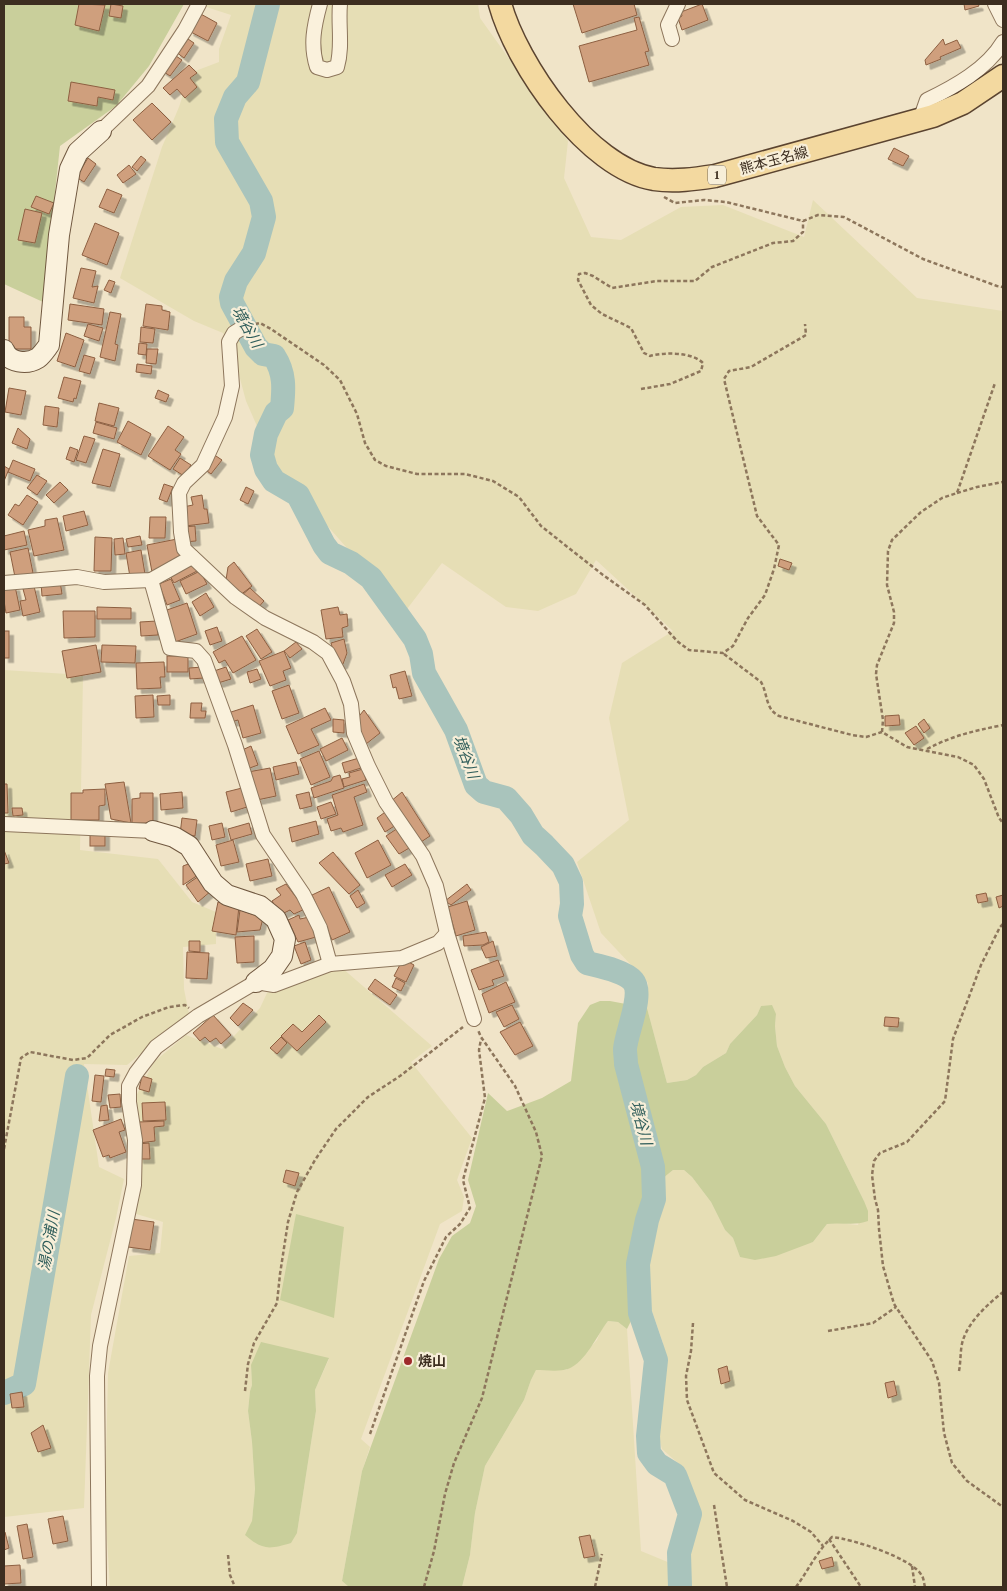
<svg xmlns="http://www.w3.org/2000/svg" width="1007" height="1591" viewBox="0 0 1007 1591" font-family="'PT Serif','Noto Sans JP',serif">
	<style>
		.farmland { fill: #e6deb5; fill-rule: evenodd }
		.green { fill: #c9cf9b }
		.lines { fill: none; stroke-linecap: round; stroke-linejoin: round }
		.river { stroke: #a9c4bc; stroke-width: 24 }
		.building { fill: #cf9f7d; stroke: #8d5f41; filter: url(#shadow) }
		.street-casing { stroke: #8d765c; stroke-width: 16 }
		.secondary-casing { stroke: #6f573f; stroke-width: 22 }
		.primary-casing { stroke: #5b4430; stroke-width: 25 }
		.path { stroke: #8d765c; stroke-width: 2.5; stroke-dasharray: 4 2.5; stroke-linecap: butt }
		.street { stroke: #faf1dc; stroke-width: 14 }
		.secondary { stroke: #faf1dc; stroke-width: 20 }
		.primary { stroke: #f3d9a0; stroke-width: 22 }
		.poi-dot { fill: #9e2a2b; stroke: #f7eed8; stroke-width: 2 }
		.labels { text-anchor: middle; stroke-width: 4.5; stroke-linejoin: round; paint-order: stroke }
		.shield { fill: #f7eed8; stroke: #756857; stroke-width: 1 }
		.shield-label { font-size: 12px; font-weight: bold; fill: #3d2e20 }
		.street-label { font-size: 14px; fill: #3d2e20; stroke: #f7eed8 }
		.poi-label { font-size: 14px; font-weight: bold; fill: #3d2e20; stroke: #f7eed8; text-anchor: start }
		.water-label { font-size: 15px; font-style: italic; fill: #2f5d5a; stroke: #f7eed8 }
	</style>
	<defs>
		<filter id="shadow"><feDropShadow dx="4.5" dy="4.5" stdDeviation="0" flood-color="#0004"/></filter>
	</defs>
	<rect width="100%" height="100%" fill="#f0e4c8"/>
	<g class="farmland">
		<polygon points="197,4 478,4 480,18 568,141 564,178 591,237 621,240 681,207 723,205 804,237 813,200 917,298 1003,311 1003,1587 687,1587 688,1564 697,1519 686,1470 662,1449 651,1410 663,1383 663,1343 645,1291 646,1250 657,1183 673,1170 684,1170 692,1177 711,1202 725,1230 733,1238 740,1257 813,1242 827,1224 837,1223 858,1225 864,1201 826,1124 795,1086 785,1067 777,1046 775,1026 776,1014 761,1006 757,1015 730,1044 726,1053 703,1067 696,1075 687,1080 667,1083 647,1008 648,983 601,933 577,862 629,820 609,718 622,663 673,631 596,560 576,594 538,611 506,607 442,563 404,613 274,465 246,401 231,345 223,333 194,321 120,278 162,147 179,107 190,73 219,62 219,49 231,15"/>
		<polygon points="4,670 83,675 80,850 158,859 192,902 216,912 216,944 183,947 184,989 189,1014 127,1065 84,1064 99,1167 124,1179 116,1218 91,1315 84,1508 4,1517"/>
		<path d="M341,967L432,1046L411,1062L472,1138L457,1180L464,1197L462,1211L440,1224L361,1439L370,1447L362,1471L342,1581L349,1587H110L105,1506L108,1373L129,1256L160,1253L163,1222L133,1213L134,1100L154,1062L186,1035L222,1049L260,1008L267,993ZM329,1359L315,1390L316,1411L297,1533L252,1521L255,1489L252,1442L248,1411L250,1391L252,1385L251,1365Z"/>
		<polygon points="608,1321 618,1322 627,1329 641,1551 670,1563 669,1587 462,1587 470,1555 475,1513 485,1466 524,1400 531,1380 536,1370 566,1370 575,1364 597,1340 601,1330"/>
	</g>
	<g class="green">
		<polygon points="4,4 184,4 149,66 116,106 60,146 43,302 4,284"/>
		<path d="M600,1001H610L647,1008L667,1083L687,1080L696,1075L703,1067L726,1053L730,1044L757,1015L761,1006L772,1005L776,1014L775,1026L777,1046L785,1067L795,1086L826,1124L864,1201L868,1211V1221C855,1226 841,1222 827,1224L813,1242L776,1256L755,1260L740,1257L733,1238L725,1230L711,1202L692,1177L684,1170H673L657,1183L632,1238L633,1249L631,1270L636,1302L635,1313L627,1329L618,1322L608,1321C597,1335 586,1362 568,1369C559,1372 545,1370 536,1370L531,1380L524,1400L485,1466L475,1513L470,1555L462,1587H349L342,1581L362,1471L439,1259L452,1236L470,1223L476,1206L468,1180L488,1093L507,1111L542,1098L571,1081L578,1023L590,1005Z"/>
		<polygon points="296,1214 344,1227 334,1318 280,1300"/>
		<path d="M261,1342L329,1358L315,1390L316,1411L297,1533L291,1543C270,1549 263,1551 245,1535L252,1521L255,1489L252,1442L248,1411L250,1391L252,1385L251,1365Z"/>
	</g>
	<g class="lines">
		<g class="river">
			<path d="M268,4L248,82L235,97L226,119L227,142L261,201L264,217L254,253L236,281L231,297L232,303L256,347L263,354L274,356C285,373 284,388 282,408L276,413L266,434L262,455L266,469L274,481L298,495L324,545L330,553L351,563L371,578L415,639L421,654L424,673L456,730L476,785L484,792L506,798L521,815L533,835L544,845L563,865L571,882L572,904L570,916L582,955L587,963C599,966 625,971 633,981C644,994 626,1033 625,1049C625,1054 626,1059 626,1064L653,1167L654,1199L647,1220L638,1264L640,1313L656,1360L648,1436L649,1453L657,1464L675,1475L690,1514L679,1553L680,1587"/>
			<polyline points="4,1393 24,1384 77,1076"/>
		</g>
	</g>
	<g class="building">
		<polygon points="79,4 105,5 99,31 75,25"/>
		<polygon points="111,4 123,6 121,18 109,16"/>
		<polygon points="573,4 634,4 637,15 582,33"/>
		<polygon points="702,4 708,20 682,30 678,18 682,16 681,12"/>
		<polygon points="964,4 978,4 979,6 965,10"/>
		<polygon points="199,13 217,23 208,41 189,31"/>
		<polygon points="639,17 649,51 645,52 649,65 589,82 579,46 637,30 634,18"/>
		<polygon points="185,37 194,43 184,58 176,52"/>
		<polygon points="943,39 945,45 957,40 961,48 940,57 941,59 926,65 925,60"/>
		<polygon points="173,54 182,60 170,76 161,70"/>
		<polygon points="189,65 197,73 190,78 197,87 185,98 177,89 170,95 163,88"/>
		<polygon points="71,82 115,90 113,100 98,97 97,106 68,101"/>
		<polygon points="152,103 171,122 152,140 133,120"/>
		<polygon points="894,148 909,156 903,166 888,159"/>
		<polygon points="141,156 146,160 137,171 132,167"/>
		<polygon points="88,158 96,164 84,182 76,177"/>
		<polygon points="129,165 136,174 123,183 117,175"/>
		<polygon points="107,189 122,195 114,213 99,207"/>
		<polygon points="36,196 54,203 49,214 31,207"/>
		<polygon points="25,209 42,213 35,243 18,240"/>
		<polygon points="95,223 119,233 107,265 82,255"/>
		<polygon points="81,268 96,271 92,287 98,286 94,303 73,298"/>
		<polygon points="109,280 115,282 111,293 104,290"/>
		<polygon points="70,304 104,309 102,325 68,320"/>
		<polygon points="146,304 162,306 162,310 170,312 168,330 143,326"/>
		<polygon points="110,312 121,314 115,344 118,345 115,361 100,357"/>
		<polygon points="9,317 24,317 24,327 31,327 31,349 9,349"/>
		<polygon points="88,324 103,328 99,341 84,336"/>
		<polygon points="141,327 155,329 153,343 140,342"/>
		<polygon points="66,333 84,340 75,367 57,361"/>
		<polygon points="139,343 147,344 146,355 138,354"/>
		<polygon points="147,349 158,349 156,364 146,363"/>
		<polygon points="84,355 95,358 90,374 79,371"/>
		<polygon points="137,364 152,366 151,374 136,372"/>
		<polygon points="64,377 81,381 76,399 74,398 73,402 58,398"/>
		<polygon points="9,388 26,391 21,415 5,412"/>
		<polygon points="158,390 169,395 166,402 155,398"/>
		<polygon points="99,403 119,408 114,426 95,421"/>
		<polygon points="45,406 59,408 57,427 43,425"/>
		<polygon points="128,421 151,434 141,455 117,442"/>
		<polygon points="96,422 117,428 114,439 93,433"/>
		<polygon points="168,426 184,437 175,450 181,454 170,470 148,456"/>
		<polygon points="18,428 30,439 27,449 12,443"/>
		<polygon points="84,436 95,439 86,463 76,460"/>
		<polygon points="70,447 78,450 74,462 66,459"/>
		<polygon points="103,449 120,454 110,487 92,483"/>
		<polygon points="213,454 222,460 211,474 203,468"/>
		<polygon points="180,458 191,465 184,476 173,469"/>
		<polygon points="13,460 35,469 30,481 8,472"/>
		<polygon points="4,466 9,469 4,481"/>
		<polygon points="37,475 47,481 37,495 27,488"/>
		<polygon points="60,482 68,490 54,503 46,495"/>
		<polygon points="164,484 173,487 167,502 159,499"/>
		<polygon points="246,487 254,491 248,504 240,500"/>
		<polygon points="27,495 38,502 23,525 8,515 15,504 19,506"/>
		<polygon points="202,495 204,509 207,509 209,523 185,526 183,507 193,505 191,497"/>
		<polygon points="84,511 88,525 66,531 63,516"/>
		<polygon points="150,517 166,517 165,538 149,538"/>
		<polygon points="57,518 64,550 34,556 28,530 45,526 45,520"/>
		<polygon points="195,526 196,541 184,542 183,527"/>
		<polygon points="24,531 27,545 4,550 4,536"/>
		<polygon points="140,536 142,545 128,547 126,539"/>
		<polygon points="95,537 112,538 111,571 94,571"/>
		<polygon points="123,538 125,554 115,555 114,539"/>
		<polygon points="177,539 181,558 152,572 147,545"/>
		<polygon points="28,548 33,573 15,577 10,552"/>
		<polygon points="141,550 145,574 130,577 126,553"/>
		<polygon points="780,559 792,563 789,570 778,566"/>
		<polygon points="192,562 197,571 174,583 169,574"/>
		<polygon points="234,562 252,586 239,596 226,580 228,567"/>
		<polygon points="200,571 207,584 186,594 180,581"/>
		<polygon points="171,579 180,600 167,605 159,584"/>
		<polygon points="60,581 62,594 42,596 41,583"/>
		<polygon points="15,586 20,610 6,613 4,601 4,588"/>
		<polygon points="34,586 40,612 23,616 20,601 26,600 23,589"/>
		<polygon points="250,588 264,601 256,610 241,596"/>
		<polygon points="206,593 214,607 200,616 192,602"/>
		<polygon points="187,603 197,634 175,642 164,611"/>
		<polygon points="97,607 131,608 131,619 97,619"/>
		<polygon points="338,607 340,615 347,614 348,626 342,628 343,637 326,639 321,610"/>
		<polygon points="63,611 95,611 95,637 64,638"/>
		<polygon points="157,621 158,635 141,636 140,622"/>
		<polygon points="217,627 222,641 210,645 205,631"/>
		<polygon points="257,629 272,652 261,659 246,636"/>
		<rect x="4" y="631" width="5" height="27"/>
		<polygon points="242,636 256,660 233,673 225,660 219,663 213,652"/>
		<polygon points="344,639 347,653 343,664 337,666 331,643"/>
		<polygon points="296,642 302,649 290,658 284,651"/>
		<polygon points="96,645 101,672 67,678 62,651"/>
		<polygon points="102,645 136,646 135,663 101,662"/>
		<polygon points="284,651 291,668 283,671 286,680 270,686 259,661"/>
		<rect x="167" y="656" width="21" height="16"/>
		<polygon points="164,662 165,677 160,677 161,688 137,689 136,663"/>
		<polygon points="203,667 204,678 190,679 189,668"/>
		<polygon points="226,667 231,679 218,683 214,671"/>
		<polygon points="257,669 261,679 250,683 247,672"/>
		<polygon points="405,671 412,696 399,699 396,687 393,688 390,675"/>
		<polygon points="289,685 299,713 282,719 272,691"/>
		<polygon points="153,695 154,717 136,718 135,696"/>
		<polygon points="170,695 170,705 158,705 157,696"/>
		<polygon points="191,703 202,703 201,711 206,711 205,718 190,718"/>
		<polygon points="253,705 261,733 243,738 238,720 231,722 228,713"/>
		<polygon points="325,708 331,720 311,729 319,745 298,754 286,726"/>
		<polygon points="364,710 380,733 366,744 357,730 356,720"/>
		<polygon points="899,715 900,725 885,726 885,716"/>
		<polygon points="333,719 344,720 344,733 333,732"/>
		<polygon points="924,719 930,728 924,733 918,724"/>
		<polygon points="916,726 924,738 914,745 905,733"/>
		<polygon points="342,738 348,750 326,761 320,749"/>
		<polygon points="251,746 258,765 247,769 240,751"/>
		<polygon points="319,751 330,777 311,785 300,759"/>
		<polygon points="359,758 361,768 345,773 342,763"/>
		<polygon points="296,762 299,774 276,780 273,767"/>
		<polygon points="270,768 276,796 257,800 254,783 250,785 248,772"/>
		<polygon points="363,769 366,780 344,787 342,779 350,777 349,773"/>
		<polygon points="340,775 344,788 314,798 311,788 331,781 333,777"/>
		<polygon points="124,782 131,823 111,819 105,784"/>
		<polygon points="4,784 7,784 8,813 4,813"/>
		<polygon points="364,784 367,792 354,797 363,825 343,832 341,828 331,831 327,819 338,815 332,795"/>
		<polygon points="242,788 247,807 231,812 226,792"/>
		<polygon points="105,789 105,805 99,806 99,820 71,820 71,793 83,793 83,790"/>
		<polygon points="182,792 183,808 161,810 160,794"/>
		<polygon points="309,792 312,806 300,809 296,795"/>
		<polygon points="402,792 430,836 418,844 390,802"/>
		<polygon points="140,793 153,793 153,823 132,823 132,799 140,798"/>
		<polygon points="331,802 336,814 321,819 317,807"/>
		<polygon points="12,808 22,808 23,815 13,816"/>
		<polygon points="388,810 396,825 385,832 377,818"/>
		<polygon points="182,818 197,820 195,836 180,834"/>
		<polygon points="316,821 319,834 292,842 289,828"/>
		<polygon points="222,823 225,837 212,840 209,826"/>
		<polygon points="249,823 252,834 231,840 228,829"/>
		<polygon points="398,828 411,847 399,854 386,836"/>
		<rect x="90" y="832" width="15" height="14"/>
		<polygon points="233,840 239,862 221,866 216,845"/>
		<polygon points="378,840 391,865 367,878 355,853"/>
		<polygon points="4,850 9,863 4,864"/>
		<polygon points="333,852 360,885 349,894 319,863"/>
		<polygon points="268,859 272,876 250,881 246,864"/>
		<polygon points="191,863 198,875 183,885 183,866"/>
		<polygon points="405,864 412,875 392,887 385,875"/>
		<polygon points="199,876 211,891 198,902 186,885"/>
		<polygon points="286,884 305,909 294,914 290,910 280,915 272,901 281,895 276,889"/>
		<polygon points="467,884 471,890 451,905 445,901"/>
		<polygon points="329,887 350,932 332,940 312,895"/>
		<polygon points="358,890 365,903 357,908 350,896"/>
		<polygon points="986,893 988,901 978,903 976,895"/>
		<polygon points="1003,895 1003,906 999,908 996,897"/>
		<polygon points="467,901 475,930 456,936 448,907"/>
		<polygon points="218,902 239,906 236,935 212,931"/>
		<polygon points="240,910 263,918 260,930 237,932"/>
		<polygon points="299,915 300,919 309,917 316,937 298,942 288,920"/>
		<polygon points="486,932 489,942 483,945 464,946 463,936"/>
		<polygon points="254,936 254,962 237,963 235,937"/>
		<polygon points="189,941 200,941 200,952 189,951"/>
		<polygon points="493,941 497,956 486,958 481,947"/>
		<polygon points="305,942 311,960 301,964 294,946"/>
		<polygon points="187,952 209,953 207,979 186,978"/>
		<polygon points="403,959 414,965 406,982 394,976"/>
		<polygon points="498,960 504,976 492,980 494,985 479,990 471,970"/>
		<polygon points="396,978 405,983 401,991 392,987"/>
		<polygon points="375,979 397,995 390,1005 368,989"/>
		<polygon points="506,982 515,1002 489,1013 482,994"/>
		<polygon points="243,1003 253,1010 238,1026 230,1018"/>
		<polygon points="512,1005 519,1019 504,1027 496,1012"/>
		<polygon points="213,1015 231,1035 221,1044 216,1038 210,1042 205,1037 200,1041 193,1033"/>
		<polygon points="319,1015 326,1022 297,1051 281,1036 293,1024 302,1032"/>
		<polygon points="885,1017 899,1018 898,1027 884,1026"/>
		<polygon points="520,1022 533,1046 515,1055 500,1032"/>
		<polygon points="281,1037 287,1043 277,1054 270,1048"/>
		<polygon points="106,1069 115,1070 114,1077 105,1076"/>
		<polygon points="95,1075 104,1076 101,1102 92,1101"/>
		<polygon points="142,1076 152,1079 149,1092 139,1089"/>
		<polygon points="120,1094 121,1107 110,1108 108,1095"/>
		<polygon points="165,1102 166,1120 143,1121 142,1103"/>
		<polygon points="107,1105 109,1120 99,1121 101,1106"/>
		<polygon points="121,1119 125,1130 119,1132 126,1152 110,1158 109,1155 103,1157 93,1130"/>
		<polygon points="164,1121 164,1126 154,1127 155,1141 139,1143 138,1122"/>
		<polygon points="149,1143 150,1159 139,1159 138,1144"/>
		<polygon points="286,1170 299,1173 295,1186 283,1182"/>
		<polygon points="131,1219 154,1222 150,1250 128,1247"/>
		<polygon points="727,1366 730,1381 721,1384 718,1369"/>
		<polygon points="894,1381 897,1395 888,1398 885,1383"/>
		<polygon points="22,1392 24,1407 12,1408 10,1394"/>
		<polygon points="43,1425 51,1448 38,1452 31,1433"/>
		<polygon points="63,1516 68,1541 53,1544 48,1519"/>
		<polygon points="27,1524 33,1557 23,1559 17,1526"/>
		<polygon points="4,1532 5,1532 9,1548 4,1550"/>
		<polygon points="590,1535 595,1556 584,1558 579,1537"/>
		<polygon points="832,1557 834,1566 822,1569 819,1561"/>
		<polygon points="20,1565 21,1583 4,1584 4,1566"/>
	</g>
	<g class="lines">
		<g class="street-casing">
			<g id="street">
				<path d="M320,4C314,26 310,45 317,67L327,70L337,67C343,47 338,25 340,4"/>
				<polyline points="995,4 1003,20"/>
				<polyline points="672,39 668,25 678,4"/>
				<path d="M920,120L927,100C954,87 987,69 1003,42"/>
				<polyline points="101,131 148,86 185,30 199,4"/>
				<polyline points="242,328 234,333 229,342 232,386 225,417 203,465 184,483 179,493 181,532 184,549 235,597 265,618 313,642 328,653 343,681 351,704 354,733 368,766 386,802 423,856 436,886 447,933 474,1019"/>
				<polyline points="151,580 170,648 196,651 204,660 235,745 263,835 303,894 320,928 330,964"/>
				<polyline points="4,583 77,577 104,582 151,580 192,557"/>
				<polyline points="4,824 153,831"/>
				<polyline points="99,1587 97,1376 100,1346 134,1185 135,1140 129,1102 129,1086 136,1073 156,1047 198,1016 256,982 274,985 330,964 402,958 438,943 447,933"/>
			</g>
		</g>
		<g class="secondary-casing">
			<g id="secondary">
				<path d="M4,350C9,363 27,365 38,358C42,355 46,349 49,345L59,235L70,169L78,152L101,131"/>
				<polyline points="153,831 174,837 189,846 213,883 227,895 260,906 276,919 285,939 282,956 273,969 256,982"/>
			</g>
		</g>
		<g class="primary-casing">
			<path id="primary" d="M500,4C517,65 588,168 654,179C675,182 695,179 715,176L933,116L963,103L1003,76"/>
		</g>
		<g class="path">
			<polyline points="664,197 675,203 704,200 726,202 803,221 818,215 844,217 923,259 997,286 1003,287"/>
			<polyline points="255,324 260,323 271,329 324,365 340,380 357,414 365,443 375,460 386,466 417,474 465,474 493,481 519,497 541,526 603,575 645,605 677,641 689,650 723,653 733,646 748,618 765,595 774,569 779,545 757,516 724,379 729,371 751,367 806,335 805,324"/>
			<path d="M641,389L670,384L701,371L703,363C692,352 665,352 650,356L644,353L631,328L602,314L591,305L578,280L579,274L585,273L593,276L612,288L657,281H695L712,267L773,243L793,241L803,232V221"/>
			<polyline points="957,493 977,487 1003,482"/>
			<path d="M724,654L761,682C768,694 765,709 779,716L852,735L866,737L882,732L907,747L958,757L974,765L984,779L999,818L1003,823"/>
			<polyline points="882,732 883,720 876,674 877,665 894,623 894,612 887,585 888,551 892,540 921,512 942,498 957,493 995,383"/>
			<path d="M927,749C954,735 974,731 1003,725"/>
			<polyline points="1003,924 1000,927 981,965 953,1039 945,1101 907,1142 880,1153 874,1161 872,1175 875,1199 878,1210 879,1229 883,1266 894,1304 932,1361 939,1383 944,1433 952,1463 967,1481 1003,1507"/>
			<polyline points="4,1149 21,1058 30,1052 73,1060 87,1058 110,1035 142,1017 169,1007 185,1005 189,1008"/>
			<polyline points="693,1323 691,1351 686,1376 687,1400 714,1473 745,1500 793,1521 811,1532 823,1546"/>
			<polyline points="828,1331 873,1323 896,1307"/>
			<path d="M959,1371C961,1361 960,1349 963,1340C969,1321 988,1304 1003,1292"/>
			<polyline points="245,1391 248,1364 254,1343 277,1303 280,1274 288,1222 297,1192 315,1160 336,1129 368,1097 400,1076 463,1027"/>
			<polyline points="370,1434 424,1281 446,1237 460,1224 470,1208 463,1180 485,1098 479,1050 481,1039"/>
			<polyline points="714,1505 727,1587"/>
			<polyline points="829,1539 861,1587"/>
			<polyline points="228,1555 230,1575 235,1587"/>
			<polyline points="912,1566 915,1587"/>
			<polyline points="424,1587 434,1551 445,1494 454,1463 482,1398 542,1156 536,1132 515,1086 481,1037 478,1030"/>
			<polyline points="595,1587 602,1554"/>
			<path d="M796,1587C808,1571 817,1551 832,1537C852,1539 913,1558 922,1576C924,1579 924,1584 925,1587"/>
		</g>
		<use href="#street" class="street"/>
		<use href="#secondary" class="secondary"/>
		<use href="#primary" class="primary"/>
	</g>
	<circle class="poi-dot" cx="408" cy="1361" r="5"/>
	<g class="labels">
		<rect class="shield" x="708" y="165.5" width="18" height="19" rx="4"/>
		<g class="shield-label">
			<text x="717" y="179">1</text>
		</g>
		<g class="street-label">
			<text transform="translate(774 160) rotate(-15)" y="5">熊本玉名線</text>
		</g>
		<g class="poi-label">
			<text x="418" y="1366">焼山</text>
		</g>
		<g class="water-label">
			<text transform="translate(247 327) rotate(60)" y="5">境谷川</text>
			<text transform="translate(466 757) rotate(69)" y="5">境谷川</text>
			<text transform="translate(641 1123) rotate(75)" y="5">境谷川</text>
			<text transform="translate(49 1241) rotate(-80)" y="5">湯の浦川</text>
		</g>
	</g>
	<rect width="1007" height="1591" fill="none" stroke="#3d2e20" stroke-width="10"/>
</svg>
